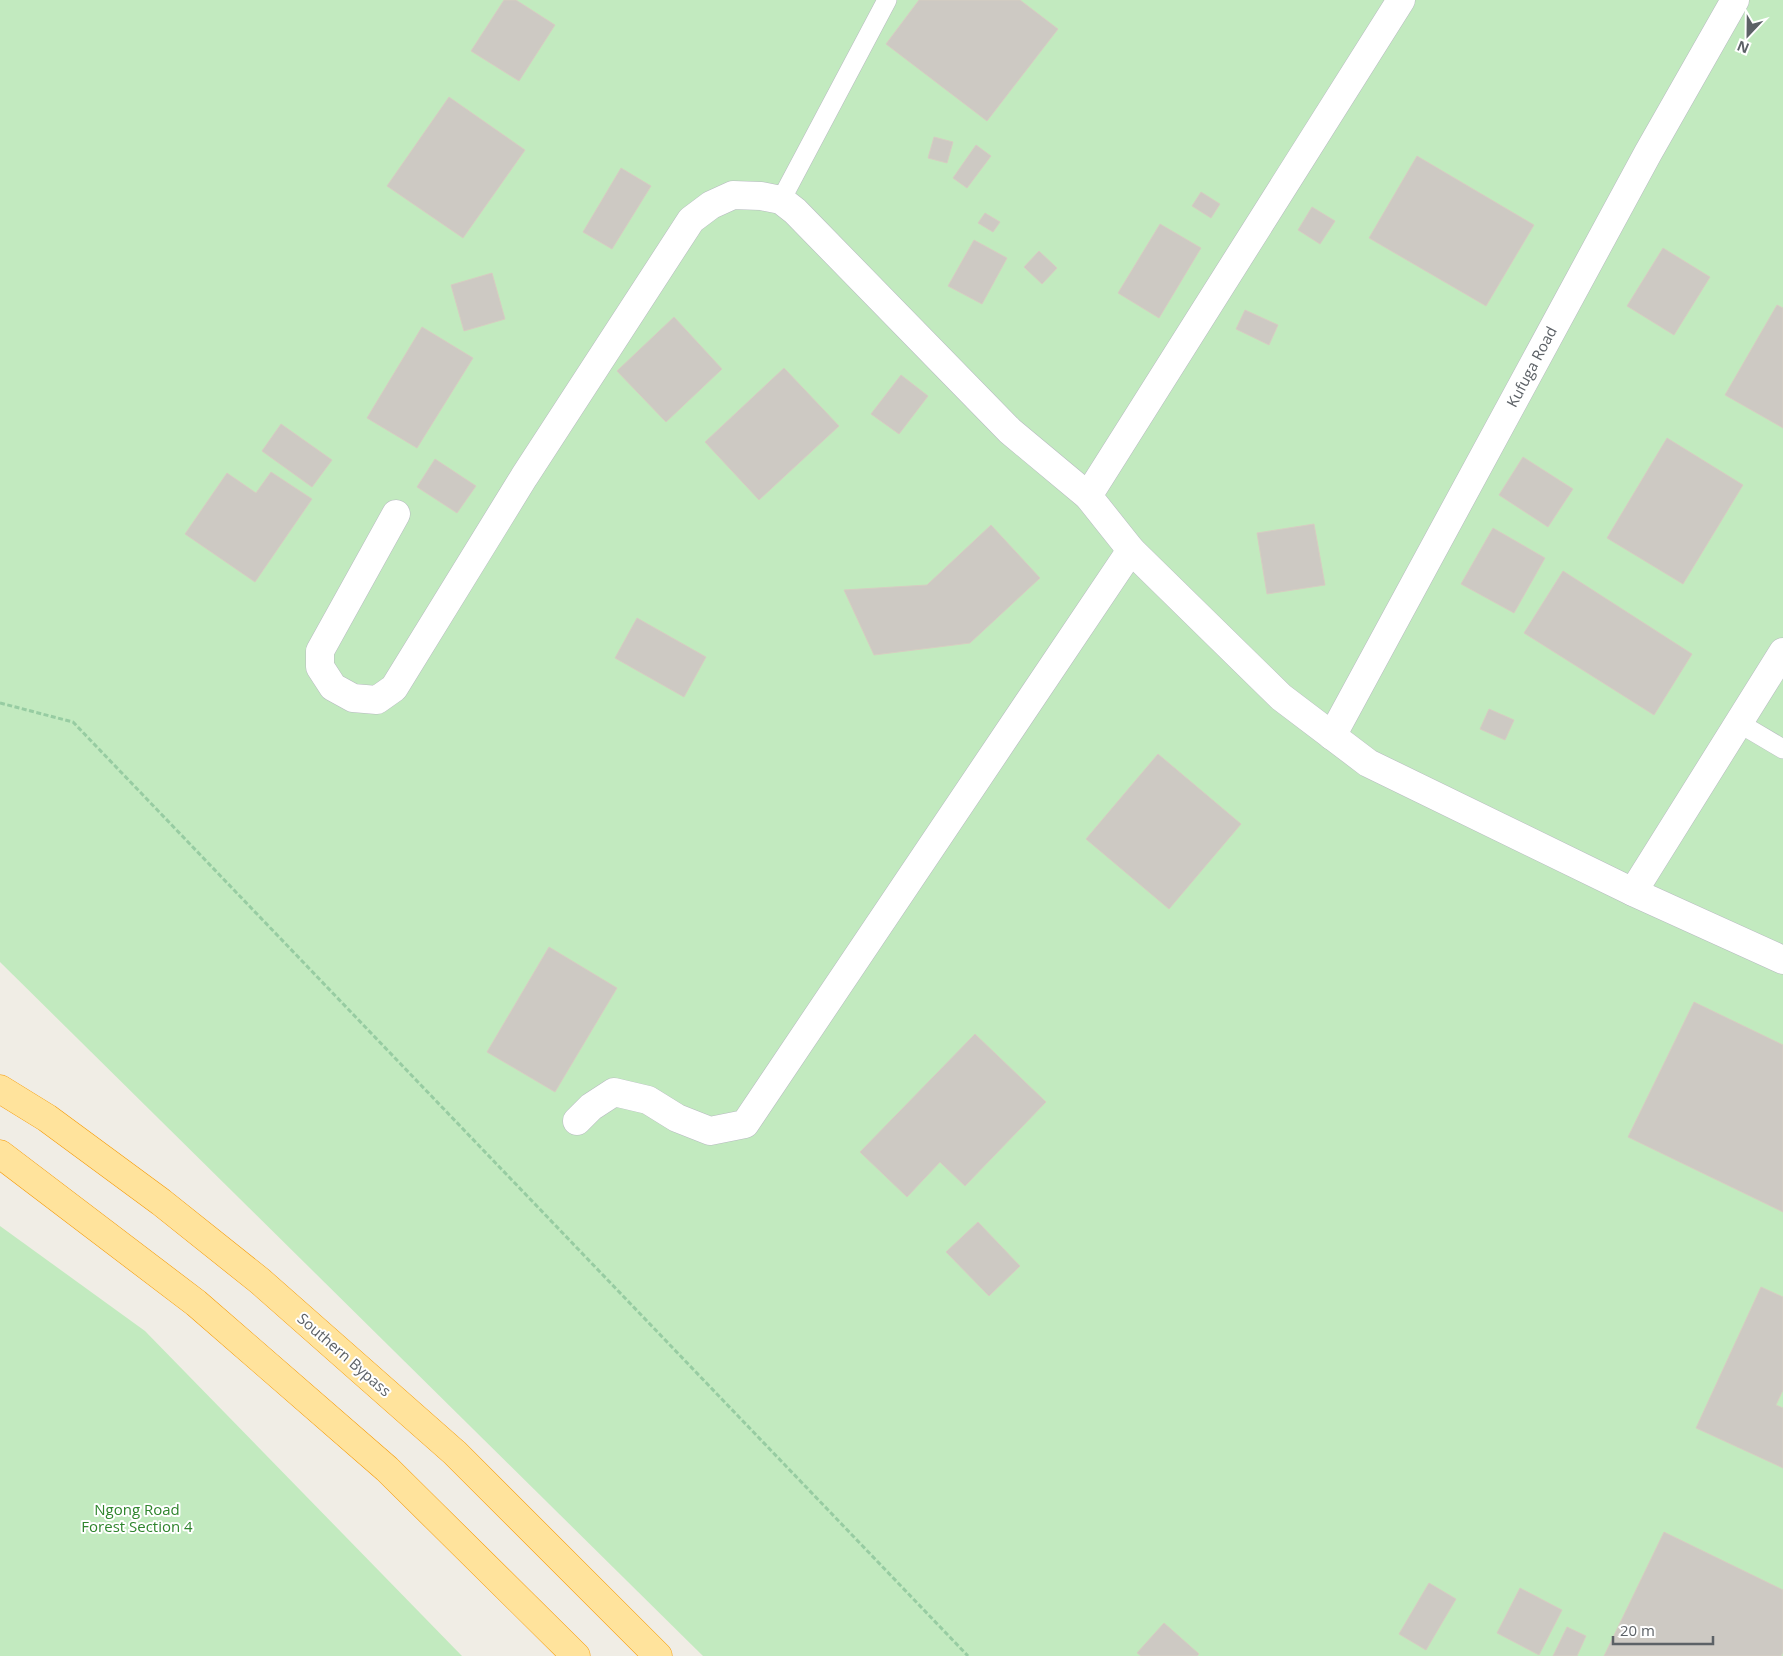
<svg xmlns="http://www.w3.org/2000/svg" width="1783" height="1656" viewBox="0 0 1783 1656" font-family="'Open Sans',sans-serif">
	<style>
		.green { fill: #c2eabf }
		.building { fill: #cdc9c3; stroke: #d6cec2 }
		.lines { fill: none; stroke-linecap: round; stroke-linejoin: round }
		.service-casing { stroke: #b7bbc0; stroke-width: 20 }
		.minor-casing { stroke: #b7bbc0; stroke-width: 29 }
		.trunk-casing { stroke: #f59800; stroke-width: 29 }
		.path { stroke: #97cca2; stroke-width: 3; stroke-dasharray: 5 2.5; stroke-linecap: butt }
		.service { stroke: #fff; stroke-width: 19 }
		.minor { stroke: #fff; stroke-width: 28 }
		.trunk { stroke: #ffe39c; stroke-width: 28 }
		.labels { text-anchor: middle; stroke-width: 4; stroke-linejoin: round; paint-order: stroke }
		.street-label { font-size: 15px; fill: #5c6166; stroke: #fff }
		.park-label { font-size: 15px; fill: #2f852d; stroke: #fff }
	</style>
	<rect width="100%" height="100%" fill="#f0ede5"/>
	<g class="green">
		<polygon points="0,0 1783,0 1783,1656 703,1656 0,962"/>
		<polygon points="0,1226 145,1331 462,1656 0,1656"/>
	</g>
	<g class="building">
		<polygon points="504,0 516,0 555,25 519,81 471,51"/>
		<polygon points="919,0 1020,0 1058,29 987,121 886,44"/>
		<polygon points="449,97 525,150 463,238 387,186"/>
		<polygon points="934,137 953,142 947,163 928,158"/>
		<polygon points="976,145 991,156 967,188 953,178"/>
		<polygon points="1417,156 1534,225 1486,306 1369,238"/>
		<polygon points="621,168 651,186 612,249 583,232"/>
		<polygon points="1201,192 1220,204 1211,218 1192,206"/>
		<polygon points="1312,207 1335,221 1320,244 1298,230"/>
		<polygon points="985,213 1000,222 993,232 978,223"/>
		<polygon points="1160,224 1201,248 1159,318 1118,293"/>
		<polygon points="974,240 1007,258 982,304 948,286"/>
		<polygon points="1663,248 1710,277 1674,335 1627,306"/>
		<polygon points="1039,251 1057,268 1042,284 1024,267"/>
		<polygon points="492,273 505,319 464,331 451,285"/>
		<polygon points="1777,305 1783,308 1783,428 1725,395"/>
		<polygon points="1245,310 1278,325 1269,345 1236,329"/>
		<polygon points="674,317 722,369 666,422 617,371"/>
		<polygon points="422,327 473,358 417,448 367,418"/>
		<polygon points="784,368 839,426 759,500 705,442"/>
		<polygon points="901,375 928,396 899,434 871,414"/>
		<polygon points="281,424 332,460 312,487 262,451"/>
		<polygon points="1667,438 1743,485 1683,584 1607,538"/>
		<polygon points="1523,457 1573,489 1548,527 1499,495"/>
		<polygon points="435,459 476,486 457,513 417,487"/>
		<polygon points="271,472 312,499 255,582 185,534 227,473 256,493"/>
		<polygon points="1314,524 1325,585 1267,594 1257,533"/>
		<polygon points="991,525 1040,578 970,643 874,655 844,590 927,585"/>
		<polygon points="1493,528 1545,558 1514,613 1461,584"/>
		<polygon points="1563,571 1692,654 1654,715 1524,633"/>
		<polygon points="637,618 706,657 684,697 615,658"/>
		<polygon points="1489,709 1514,720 1505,740 1480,729"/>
		<polygon points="1158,754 1241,824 1169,909 1086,839"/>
		<polygon points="549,947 617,988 555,1092 487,1052"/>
		<polygon points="1694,1002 1783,1045 1783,1212 1628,1137"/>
		<polygon points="975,1034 1046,1102 965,1186 940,1162 907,1197 860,1152"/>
		<polygon points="978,1222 1020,1266 989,1296 946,1252"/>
		<polygon points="1761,1287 1783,1297 1783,1390 1776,1405 1783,1408 1783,1468 1696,1428"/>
		<polygon points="1664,1532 1783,1590 1783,1652 1781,1656 1604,1656"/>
		<polygon points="1429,1583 1456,1599 1426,1650 1399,1634"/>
		<polygon points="1520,1588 1562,1610 1539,1655 1497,1633"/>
		<polygon points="1164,1623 1199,1654 1197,1656 1141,1656 1137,1653"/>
		<polygon points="1567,1627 1586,1636 1577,1656 1553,1656"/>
	</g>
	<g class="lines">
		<g class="service-casing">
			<g id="service">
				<polyline points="781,200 887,0"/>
				<polyline points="1739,723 1783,749"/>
			</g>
		</g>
		<g class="minor-casing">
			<g id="minor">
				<polyline points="1088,496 1401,0"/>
				<polyline points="396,514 320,651 320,667 333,687 353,698 377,700 394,688 524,477 691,220 711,205 733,195 761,196 781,200 795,211 1010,431 1088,496 1131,550 1281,697 1368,763 1633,892 1783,960"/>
				<polyline points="1332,736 1648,153 1735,0"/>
				<polyline points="1633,892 1783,652"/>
				<polyline points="577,1121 591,1107 614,1092 648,1100 677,1118 710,1131 745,1124 1131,550"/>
			</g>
		</g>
		<g class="trunk-casing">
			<g id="trunk">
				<polyline points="0,1089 47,1118 161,1202 260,1281 455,1453 658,1656"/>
				<polyline points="0,1154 196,1303 387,1469 576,1656"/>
			</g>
		</g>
		<polyline class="path" points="0,703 73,722 968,1656"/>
		<use href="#service" class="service"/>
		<use href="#minor" class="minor"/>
		<use href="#trunk" class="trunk"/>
	</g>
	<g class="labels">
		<g class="street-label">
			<text transform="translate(1532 367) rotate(-62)" y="5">Kufuga Road</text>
			<text transform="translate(344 1355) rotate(41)" y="5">Southern Bypass</text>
		</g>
		<g class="park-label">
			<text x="137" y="1515">Ngong Road<tspan x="137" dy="17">Forest Section 4</tspan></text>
		</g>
	</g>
	<g transform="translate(1748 35) rotate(202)" stroke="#ffffff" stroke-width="4" paint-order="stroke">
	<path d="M0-4L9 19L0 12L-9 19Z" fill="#5c6166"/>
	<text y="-8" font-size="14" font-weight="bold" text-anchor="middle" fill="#5c6166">N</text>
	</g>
	<path d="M1613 1636v8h100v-8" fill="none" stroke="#5c6166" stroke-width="2.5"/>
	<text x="1620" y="1636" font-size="15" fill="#5c6166" stroke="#ffffff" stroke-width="4" paint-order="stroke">20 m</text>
</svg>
